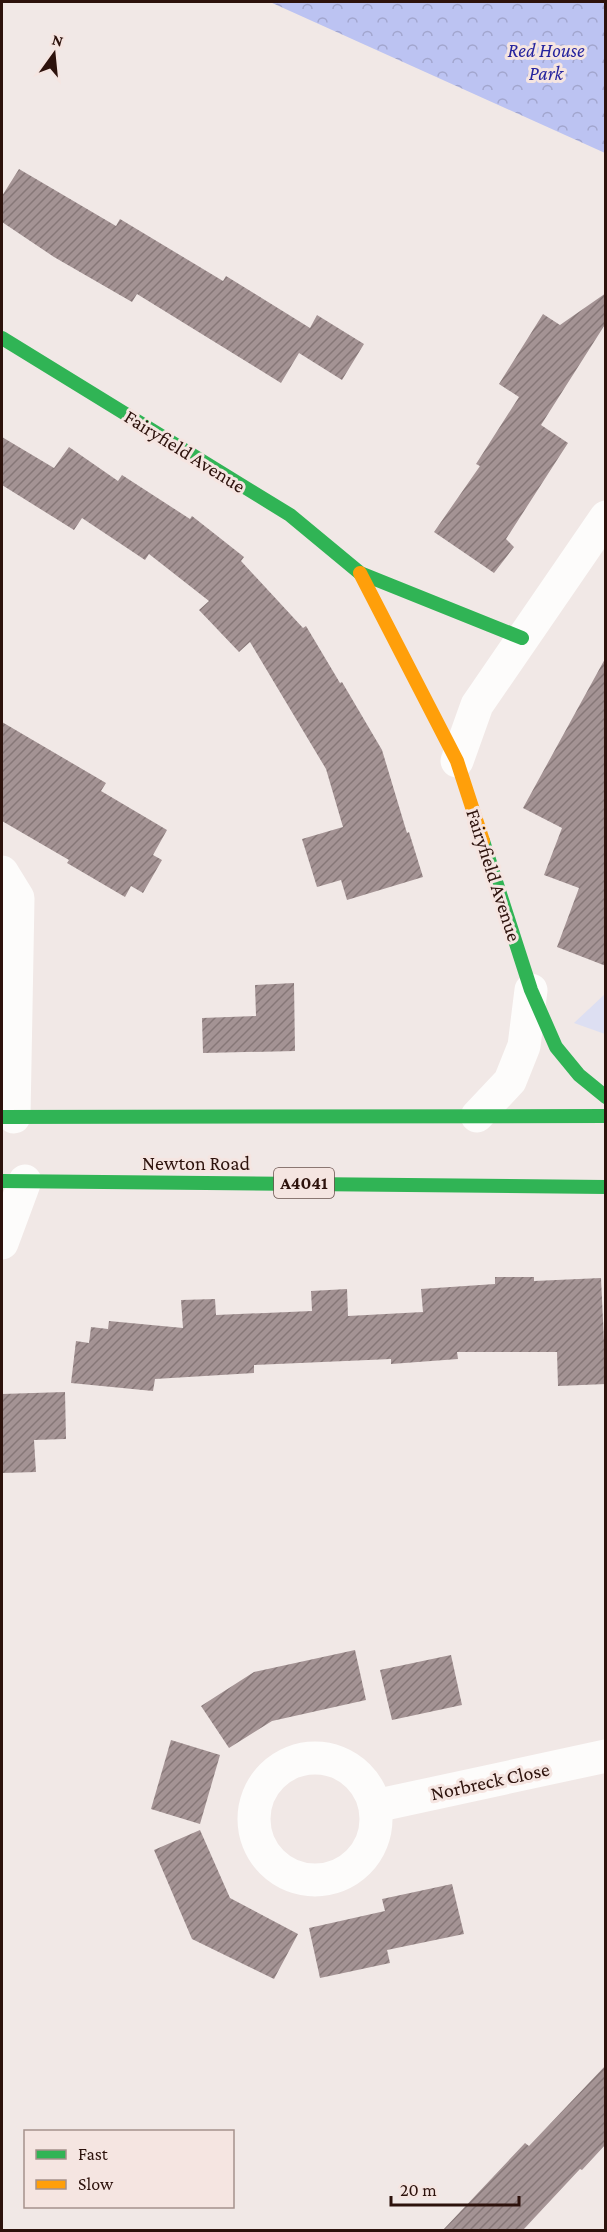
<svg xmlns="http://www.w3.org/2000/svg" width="607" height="2232" viewBox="0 0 607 2232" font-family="'Crimson Pro',serif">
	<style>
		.green { fill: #dddff2 }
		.forest { fill: url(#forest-crowns) }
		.building { fill: url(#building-hatch) }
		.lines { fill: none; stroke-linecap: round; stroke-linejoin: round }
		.street { stroke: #fdfcfb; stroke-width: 33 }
		.fast { stroke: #30b455; stroke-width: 14 }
		.slow { stroke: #ff9f0a; stroke-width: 14 }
		.labels { text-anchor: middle; stroke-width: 6; stroke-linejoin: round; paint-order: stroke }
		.shield { fill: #f5e5e1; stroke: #69514c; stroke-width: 1.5 }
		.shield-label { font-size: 18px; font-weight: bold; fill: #2d120c }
		.park-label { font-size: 20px; font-style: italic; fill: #26249e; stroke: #f5e5e1 }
		.street-label { font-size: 20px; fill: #2d120c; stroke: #f5e5e1 }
	</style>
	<defs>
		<pattern id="forest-crowns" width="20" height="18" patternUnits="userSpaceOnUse" patternTransform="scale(1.5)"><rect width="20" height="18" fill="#bcc3f2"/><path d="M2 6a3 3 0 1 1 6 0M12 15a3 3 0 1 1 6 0" fill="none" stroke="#a2a6ce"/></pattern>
		<pattern id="building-hatch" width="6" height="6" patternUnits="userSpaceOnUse" patternTransform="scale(1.5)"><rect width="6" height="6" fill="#a49394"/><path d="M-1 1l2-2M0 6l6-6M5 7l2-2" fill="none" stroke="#867777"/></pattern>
	</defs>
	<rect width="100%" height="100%" fill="#f1e8e6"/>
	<polygon class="green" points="605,994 605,1034 574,1023"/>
	<polygon class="forest" points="270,2 605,2 605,153"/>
	<g class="building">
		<polygon points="19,169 116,226 120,219 223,281 226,276 310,328 317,315 364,344 342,380 299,353 281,383 137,294 132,302 54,257 2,222 2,196"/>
		<polygon points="606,293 606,323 541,425 568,443 506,539 514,547 494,573 434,532 480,466 476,464 519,397 499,384 543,314 560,325"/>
		<polygon points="2,437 54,468 69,447 118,481 122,475 190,519 192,516 244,557 241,561 303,628 306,626 340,683 342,682 382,750 407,833 409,832 423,877 347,900 341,880 317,887 302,839 343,827 326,769 250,642 239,652 199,610 209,601 149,554 145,560 82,518 74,530 2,485"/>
		<polygon points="606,657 606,966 557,947 579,888 544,875 562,828 523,808"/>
		<polygon points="2,722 106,783 101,791 167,830 153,855 162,860 143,893 131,886 125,897 67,863 69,860 2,821"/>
		<polygon points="294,983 295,1051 203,1053 202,1018 256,1016 255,985"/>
		<polygon points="495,1277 534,1277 534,1281 601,1278 606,1384 558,1386 557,1352 457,1352 458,1359 391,1364 391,1359 254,1365 254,1373 155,1379 153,1391 71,1383 76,1341 89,1343 91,1327 108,1329 109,1321 183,1328 181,1300 215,1299 216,1315 312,1311 311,1291 347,1289 348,1316 423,1312 421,1289 495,1284"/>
		<polygon points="65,1392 66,1439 34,1440 36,1472 2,1473 2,1394"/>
		<polygon points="355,1650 366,1700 272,1721 229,1748 201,1706 254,1672"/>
		<polygon points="451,1655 462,1705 392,1720 380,1670"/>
		<polygon points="171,1740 220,1755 200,1824 151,1809"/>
		<polygon points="200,1830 230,1898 298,1934 274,1979 192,1939 154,1850"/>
		<polygon points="452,1884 464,1934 387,1950 390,1963 320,1978 309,1928 385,1911 382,1899"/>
		<polygon points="606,2065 606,2144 582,2170 580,2169 523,2230 443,2230 525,2143 529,2146"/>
	</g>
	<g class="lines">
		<g class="street">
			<polyline points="457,761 477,705 606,517"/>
			<polyline points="2,872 18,898 14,1117"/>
			<polyline points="477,1116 510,1081 524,1046 531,990"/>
			<polyline points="2,1243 25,1181"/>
			<circle cx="315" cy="1819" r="61"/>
			<polyline points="375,1806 606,1756"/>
		</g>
		<g class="fast">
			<polyline points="2,338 290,515 360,573 522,638"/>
			<polyline points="483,841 531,990 556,1047 579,1075 606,1097"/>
			<polyline points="2,1117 606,1116"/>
			<polyline points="2,1181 606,1187"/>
		</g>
		<polyline class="slow" points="360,573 457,761 483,841"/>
	</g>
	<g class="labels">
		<rect class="shield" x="274" y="1168" width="60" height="30" rx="4.5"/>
		<g class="shield-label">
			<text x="304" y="1189">A4041</text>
		</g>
		<g class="park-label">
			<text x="546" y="57">Red House<tspan x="546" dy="23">Park</tspan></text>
		</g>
		<g class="street-label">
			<text transform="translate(185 451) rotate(32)" y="7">Fairyfield Avenue</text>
			<text transform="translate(494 875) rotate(72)" y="7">Fairyfield Avenue</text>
			<text x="196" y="1170">Newton Road</text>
			<text transform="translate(490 1781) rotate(-12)" y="7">Norbreck Close</text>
		</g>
	</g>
	<rect width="607" height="2232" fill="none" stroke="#2d120c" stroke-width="6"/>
	<rect x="24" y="2130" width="210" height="78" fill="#f5e5e1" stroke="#a5918c" stroke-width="1.5"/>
	<rect x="36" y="2150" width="30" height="9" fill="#30b455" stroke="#a5918c" stroke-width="1.5"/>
	<text x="78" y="2160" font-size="18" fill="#2d120c">Fast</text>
	<rect x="36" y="2180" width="30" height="9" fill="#ff9f0a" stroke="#a5918c" stroke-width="1.5"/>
	<text x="78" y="2190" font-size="18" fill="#2d120c">Slow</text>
	<g transform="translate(54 54) rotate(15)" stroke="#f5e5e1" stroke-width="4.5" paint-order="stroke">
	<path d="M0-4.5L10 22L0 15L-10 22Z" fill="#2d120c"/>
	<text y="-9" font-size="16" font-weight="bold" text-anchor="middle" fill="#2d120c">N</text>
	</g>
	<path d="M391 2196v9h128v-9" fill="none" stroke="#2d120c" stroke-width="3"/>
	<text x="400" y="2196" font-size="18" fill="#2d120c" stroke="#f5e5e1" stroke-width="4.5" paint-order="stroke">20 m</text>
</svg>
